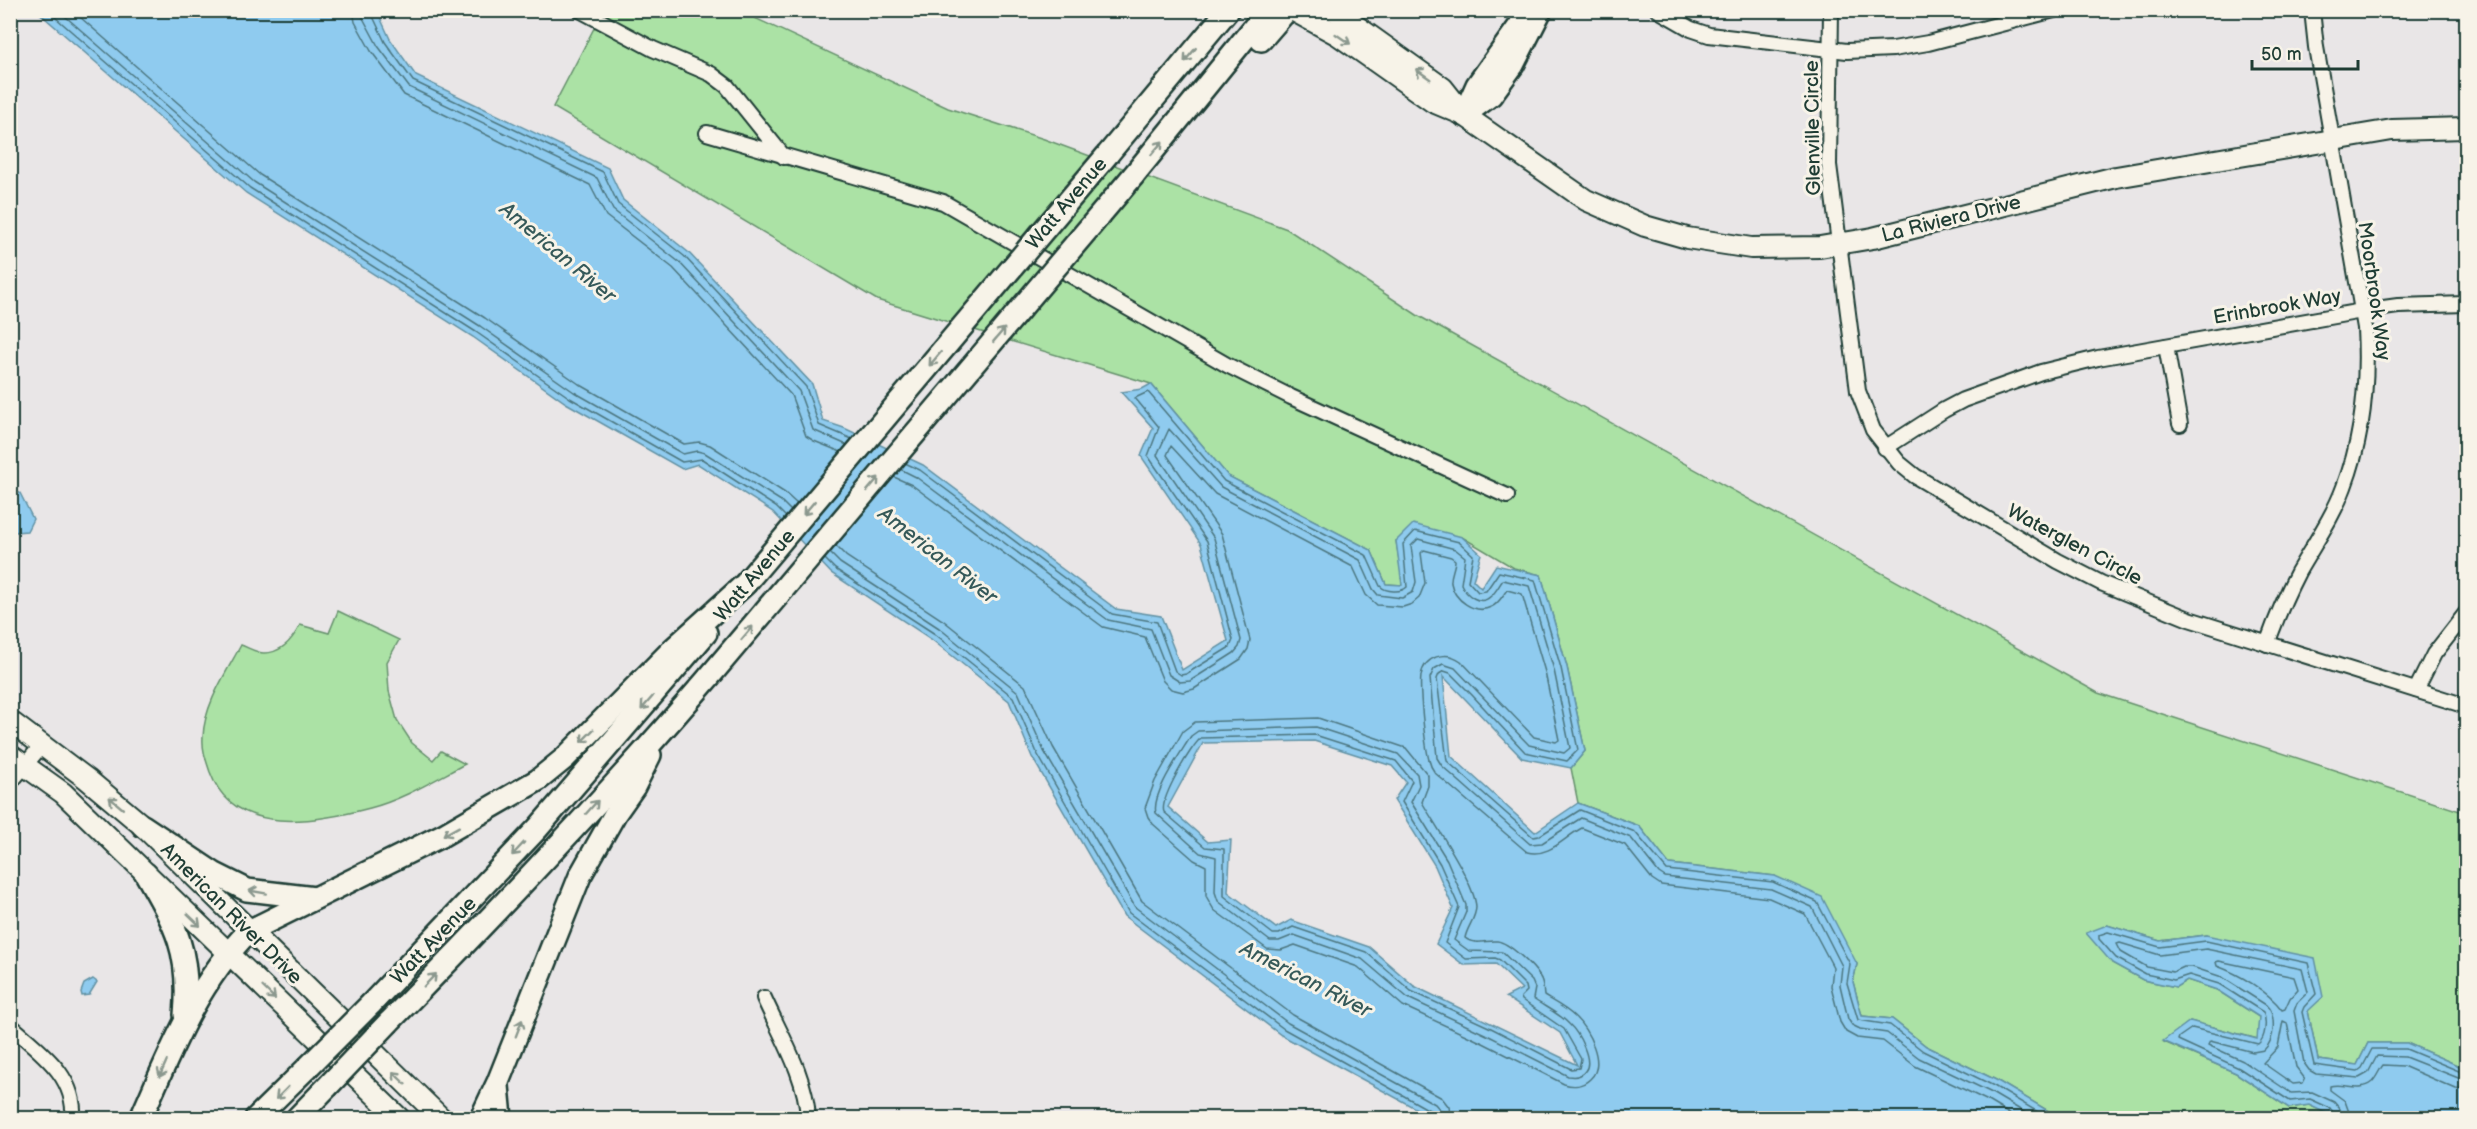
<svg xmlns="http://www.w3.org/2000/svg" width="2477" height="1129" viewBox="0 0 2477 1129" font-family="'Balsamiq Sans',sans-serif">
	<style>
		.green { fill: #abe2a5; stroke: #65906c; stroke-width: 1.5 }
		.water { fill: #8fcbef; stroke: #6292a4; stroke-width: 1.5; fill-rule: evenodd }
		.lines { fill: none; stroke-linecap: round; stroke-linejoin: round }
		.shore { stroke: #4c767f; stroke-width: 1.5 }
		.street-casing { stroke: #1f3d34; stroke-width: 18 }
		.secondary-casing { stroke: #1f3d34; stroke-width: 24 }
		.primary-casing { stroke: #1f3d34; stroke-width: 26 }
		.street { stroke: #f7f3e8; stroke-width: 14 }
		.secondary { stroke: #f7f3e8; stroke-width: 20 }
		.primary { stroke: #f7f3e8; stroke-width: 21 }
		.primary-bridge-casing { stroke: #1f3d34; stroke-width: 26; stroke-linecap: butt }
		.primary-bridge { stroke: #f7f3e8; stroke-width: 21 }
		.oneway { stroke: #8b988e }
		.labels { text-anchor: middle; stroke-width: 6; stroke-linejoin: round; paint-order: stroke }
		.street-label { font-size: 20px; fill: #1f3d34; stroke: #f7f3e8 }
		.water-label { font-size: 21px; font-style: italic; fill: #355959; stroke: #f7f3e8 }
	</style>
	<rect width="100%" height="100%" fill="#e9e6e7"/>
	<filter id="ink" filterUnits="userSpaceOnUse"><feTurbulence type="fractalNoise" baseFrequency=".0167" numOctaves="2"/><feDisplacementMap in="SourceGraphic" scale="12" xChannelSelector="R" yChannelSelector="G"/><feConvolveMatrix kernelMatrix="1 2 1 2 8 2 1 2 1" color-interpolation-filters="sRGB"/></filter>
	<g filter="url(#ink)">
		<g class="green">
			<polygon points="603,11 740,11 948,108 1044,139 1287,229 1417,315 2098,693 2466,813 2466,1069 2407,1043 2368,1043 2357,1065 2318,1060 2308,1011 2206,935 2160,941 2107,925 2112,963 2143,980 2176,987 2187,980 2217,990 2259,1017 2258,1039 2190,1021 2164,1042 2236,1073 2289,1108 2309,1105 2328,1114 2329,1118 2060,1118 1996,1080 1926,1046 1892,1019 1862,1016 1853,982 1857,964 1775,876 1669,864 1639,826 1578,803 1571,768 1585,751 1567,667 1541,575 1514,568 1462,537 1396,541 1403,585 1386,584 1371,550 1228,476 1151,384 877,300 553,107"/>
			<path d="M338,611L399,640L387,662L389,691L397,720L412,743L433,760L441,751L465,764C436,779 402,800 370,808C317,822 234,838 210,772C206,760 202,750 203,737C204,705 226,673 241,645C247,647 257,653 264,653C282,653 293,639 300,625L329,633Z"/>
		</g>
		<g class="water">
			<path d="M37,11H372L379,15L390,39L416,76L608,168L623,200L688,252L812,384L823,421L844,428L923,465L1116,609L1161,616L1182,670L1228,641L1201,544L1141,456L1153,428L1121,392L1142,389L1151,384L1228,476L1371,550L1386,584L1402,585L1396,541L1413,524L1462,537L1481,554L1473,580L1481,588L1496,565L1541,575L1567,667L1585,751L1571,768L1522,758L1443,676L1451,756L1535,832L1578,803L1639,826L1669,864L1775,876L1822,897L1857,964L1853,982L1862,1016L1892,1019L1926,1046L1996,1080L2060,1118H1433L1281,1035L1124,916L1032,757L1009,701L931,639L831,573L773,512L698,464L682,469L566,403L473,337L246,193ZM1314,741L1392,766L1406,782L1394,800L1435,866L1453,908L1436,944L1464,965L1496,964L1522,989L1506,997L1560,1033L1577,1065L1414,986L1369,947L1291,920L1276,928L1228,892L1231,840L1208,842L1168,807L1203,743Z"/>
			<polygon points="11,490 20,493 33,519 27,531 15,532 11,528"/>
			<polygon points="2107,925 2160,941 2206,935 2315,958 2323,997 2308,1011 2318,1060 2357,1065 2368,1043 2407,1043 2466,1069 2466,1118 2329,1118 2328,1114 2309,1105 2289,1108 2236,1073 2163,1041 2190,1021 2257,1039 2259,1017 2217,990 2187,980 2176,987 2143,980 2112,963 2086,933"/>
			<polygon points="93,979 97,982 89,995 82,996 81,992 84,984"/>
		</g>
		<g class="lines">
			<g class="shore">
				<polyline points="47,10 250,188 476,332 570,398 682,462 702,459 776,507 786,517"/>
				<polyline points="58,10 254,182 480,326 574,392 683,454 697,451 705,453 781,501 791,511"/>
				<polyline points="72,10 260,175 485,318 579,384 684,444 699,442 710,445 785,493 797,504"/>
				<polyline points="353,10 355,22 371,51 404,95 590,185 606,216 673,268 791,395 806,436 814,441 841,452"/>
				<polyline points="362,10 363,18 378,46 409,87 597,178 613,210 679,262 799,391 813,430 847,445"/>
				<polyline points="370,10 385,42 413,81 603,172 618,204 684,256 806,387 819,425 852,439"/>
				<path d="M905,463L920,470L1112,614L1157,622L1175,671L1181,675L1186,674L1230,647L1233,640L1207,541L1148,456L1159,427L1135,398L1148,392L1224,481L1366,555L1380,586C1386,592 1401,593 1407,587L1403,544L1415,531L1459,542L1473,555L1468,581L1478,592L1486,591L1499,572L1535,580L1561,668L1578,750L1567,761L1525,752L1472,695L1450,673L1444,671L1439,674L1437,679L1447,761L1533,837L1539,836L1580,810L1635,832L1667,870L1773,882L1817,902L1850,964L1847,983L1858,1020L1890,1025L1923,1051L1994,1086L2048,1118"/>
				<path d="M900,469L916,477L1108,620L1151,629L1169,675L1180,682L1190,681L1234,653L1239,647L1241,640L1214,538L1157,455L1169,429L1221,487L1360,560L1373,589L1378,595L1402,598L1413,592L1416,582L1411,546L1418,539L1455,549L1465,557L1461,584C1466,595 1480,607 1491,596C1496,592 1499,585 1503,580L1529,586L1554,670L1570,748L1564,753L1529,745L1455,668L1443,664L1434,669L1430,678L1437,758L1442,766L1530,844L1542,843L1581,818L1631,838L1659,873L1665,877L1771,889L1812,907L1842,966L1840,985L1848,1019L1852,1025L1860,1029L1887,1033L1919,1058L1990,1092L2034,1118"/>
				<path d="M894,477L912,485L1103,627L1145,637L1163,681L1171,689L1183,692L1194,689L1241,659L1248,649L1250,640L1222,534L1167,455L1171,446L1215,494L1353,567L1366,595L1377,605L1403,607L1412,604L1419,598L1425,583L1421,553L1424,550L1451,557L1455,560C1455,568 1450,575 1451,583C1454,600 1475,615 1491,607C1499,604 1502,596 1507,590L1522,594L1545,672L1559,740L1556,742L1534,737L1461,661C1446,650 1424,656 1421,676C1419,691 1425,745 1429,760C1430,765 1432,769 1435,773L1527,852C1549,858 1564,837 1582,828L1625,845L1652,879L1661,885L1769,898L1805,914L1833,967L1831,986L1840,1022L1846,1032L1857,1038L1883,1041L1915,1066L1986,1100L2016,1118"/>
				<polyline points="836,546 846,556 944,621 1025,686 1053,747 1142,901 1293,1015 1442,1098 1449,1107 1451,1118"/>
				<polyline points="830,553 840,563 939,628 1018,692 1044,751 1135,907 1288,1023 1435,1104 1441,1111 1442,1118"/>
				<polyline points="825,559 835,569 935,634 1013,697 1038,755 1129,913 1284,1029 1431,1111 1435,1118"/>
				<path d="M1318,718L1406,748L1428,775V786L1422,802C1435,825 1475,883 1476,907C1476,918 1467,927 1465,938C1475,946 1486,940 1497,941C1509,942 1534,967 1540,977C1544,983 1543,989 1544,996C1554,1002 1566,1008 1575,1017C1588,1029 1607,1064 1590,1079C1583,1086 1573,1087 1564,1084L1483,1043L1403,1006L1358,967L1295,945L1281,950L1267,949L1214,910L1206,896V866L1194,860L1153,824L1148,817L1145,808L1155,781L1183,731L1195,722Z"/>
				<path d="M1316,727L1398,754L1417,774L1419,785L1411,802L1447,860L1466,905V912L1454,940L1469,951L1502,952L1532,981L1535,988L1533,999C1545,1007 1560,1014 1569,1024C1578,1032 1594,1061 1585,1071C1581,1077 1574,1077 1568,1076L1487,1035L1408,998L1362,959L1294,935L1279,941H1270L1218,901L1215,892L1216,857L1200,853L1156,813C1151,794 1181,753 1191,736L1198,731Z"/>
				<path d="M1315,735L1396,761L1412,781L1402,802L1440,864L1459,907L1445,943L1466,959L1495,958L1500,960L1526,986L1527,991L1521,997L1522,1000L1564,1029L1581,1059L1579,1068L1571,1069L1491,1028L1411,991L1366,952L1293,927L1279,934H1273L1224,896V849L1205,847L1164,812C1159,800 1191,746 1201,738Z"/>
				<path d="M2219,961L2294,977L2298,989L2290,998L2285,1009L2282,1010C2268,991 2239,974 2217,966L2216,962Z"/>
				<polygon points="2283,1021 2287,1023 2296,1067 2305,1079 2303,1083 2293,1084 2263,1063 2278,1047"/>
				<path d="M2334,1118L2333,1112L2330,1108L2310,1099L2290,1101L2239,1068L2178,1040L2179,1037L2192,1028L2258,1044C2266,1038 2267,1020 2263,1012L2219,984L2189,975L2174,980L2145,974L2116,958L2099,939V935L2108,932L2160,947L2206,941L2308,963L2316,994L2304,1007L2302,1012L2314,1065L2358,1071L2362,1068L2372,1049H2406L2466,1074"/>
				<path d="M2342,1118L2340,1109L2334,1102L2312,1092L2291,1093L2243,1061L2208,1045L2210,1041L2253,1052L2264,1050C2275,1040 2277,1015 2266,1005L2222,977L2192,967H2184L2173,972L2147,967L2121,952L2117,944L2120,943L2160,955L2206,949L2302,969L2308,992L2297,1003L2294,1011L2304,1063L2309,1070L2316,1074L2359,1078L2368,1073L2377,1056L2405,1057L2466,1081"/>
				<path d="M2351,1118L2345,1101L2330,1090V1086C2343,1082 2359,1093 2372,1082C2377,1077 2379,1070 2383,1065L2403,1066L2456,1089L2466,1090"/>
			</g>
			<g class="street-casing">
				<g id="street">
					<polyline points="580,10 653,49 711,74 727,86 784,157"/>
					<polyline points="1658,10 1691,29 1709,35 1847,51 1893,49 1928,43 2054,10"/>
					<polyline points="1831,10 1829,165 1858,391 1873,430 1899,463 1915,476 2058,561 2101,583 2189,619 2466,706"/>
					<polyline points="707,133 943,202 1227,365 1291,397 1507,496"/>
					<polyline points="2166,346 2180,424"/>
					<polyline points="1885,448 1944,410 1963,400 2041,372 2098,358 2362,311 2398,306 2466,304"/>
					<path d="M2267,644C2276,619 2286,595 2298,572C2314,544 2333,517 2344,487C2364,435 2368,382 2365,328L2316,47L2312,10"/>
					<polyline points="2416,690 2434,654 2466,613"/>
					<polyline points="10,783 42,745"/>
					<path d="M764,998C781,1036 806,1076 808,1118"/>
					<path d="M10,1025C39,1051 76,1075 73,1118"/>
				</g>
			</g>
			<g class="secondary-casing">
				<g id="secondary">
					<polyline points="1292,10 1338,35 1433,102 1464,115 1586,200 1645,226 1687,238 1751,248 1820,247 1873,238 2116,177 2392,130 2466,128"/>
					<polyline points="1334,10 1443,88 1462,112"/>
					<polyline points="10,721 87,779 143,826 441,1118"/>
					<polyline points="10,755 63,793 399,1118"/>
				</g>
			</g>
			<g class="primary-casing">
				<g id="primary">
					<polyline points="1261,40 1287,10"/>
					<polyline points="1464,114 1477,85 1520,25 1525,13"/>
					<polyline points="1464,115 1491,95 1513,65 1541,10"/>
					<polyline points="1108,154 1228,10"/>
					<polyline points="1133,176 1268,10"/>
					<polyline points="143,826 215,874 247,890 315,898"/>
					<path d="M146,874C176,926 191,953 185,1015"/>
					<polyline points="371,1004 538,828 706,633"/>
					<path d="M389,1022C499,910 607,796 709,677"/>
					<polyline points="498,1086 501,1118"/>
					<path d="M141,1118C170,1052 197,983 249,931L443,835L538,780L565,758L673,649L745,584"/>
					<polyline points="256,1118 307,1068"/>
					<polyline points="297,1118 327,1087"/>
					<polyline points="481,1118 498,1082 580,876 615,814 634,787 650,755"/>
				</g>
			</g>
			<use href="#street" class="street"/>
			<use href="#secondary" class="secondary"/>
			<use href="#primary" class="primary"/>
			<g class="primary-bridge-casing">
				<g id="primary-bridge">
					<polyline points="745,584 1108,154"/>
					<polyline points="709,677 1133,176"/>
					<polyline points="307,1068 371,1004"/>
					<polyline points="327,1087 389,1022"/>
				</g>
			</g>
			<use href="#primary-bridge" class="primary-bridge"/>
		</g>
		<defs><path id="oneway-shaft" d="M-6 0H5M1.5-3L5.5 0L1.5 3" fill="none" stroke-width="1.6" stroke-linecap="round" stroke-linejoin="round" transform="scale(1.5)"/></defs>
		<g class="oneway">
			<use href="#oneway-shaft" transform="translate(1343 39) rotate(34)"/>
			<use href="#oneway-shaft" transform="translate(1190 55) rotate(130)"/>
			<use href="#oneway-shaft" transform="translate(1423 74) rotate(-145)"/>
			<use href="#oneway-shaft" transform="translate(1157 148) rotate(-50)"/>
			<use href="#oneway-shaft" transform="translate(999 335) rotate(-50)"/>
			<use href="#oneway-shaft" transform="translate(935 359) rotate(130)"/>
			<use href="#oneway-shaft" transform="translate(873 484) rotate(-50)"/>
			<use href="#oneway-shaft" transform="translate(809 508) rotate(130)"/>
			<use href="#oneway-shaft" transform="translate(747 633) rotate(-50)"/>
			<use href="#oneway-shaft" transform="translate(647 703) rotate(131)"/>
			<use href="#oneway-shaft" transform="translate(587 736) rotate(135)"/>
			<use href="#oneway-shaft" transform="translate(116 803) rotate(-140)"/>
			<use href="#oneway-shaft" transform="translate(592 807) rotate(-48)"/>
			<use href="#oneway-shaft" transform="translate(451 831) rotate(151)"/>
			<use href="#oneway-shaft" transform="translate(518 849) rotate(133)"/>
			<use href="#oneway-shaft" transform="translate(258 892) rotate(-170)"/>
			<use href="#oneway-shaft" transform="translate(194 920) rotate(44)"/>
			<use href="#oneway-shaft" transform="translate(430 980) rotate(-46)"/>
			<use href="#oneway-shaft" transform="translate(269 993) rotate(44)"/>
			<use href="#oneway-shaft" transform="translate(519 1028) rotate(-69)"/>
			<use href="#oneway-shaft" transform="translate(163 1069) rotate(114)"/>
			<use href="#oneway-shaft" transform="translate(399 1078) rotate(-136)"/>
			<use href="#oneway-shaft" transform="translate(282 1093) rotate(135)"/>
		</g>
	</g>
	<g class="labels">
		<g class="street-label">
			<text transform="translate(1812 128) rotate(-91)" y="7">Glenville Circle</text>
			<text transform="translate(1066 203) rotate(-50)" y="7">Watt Avenue</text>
			<text transform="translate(1951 218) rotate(-14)" y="7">La Riviera Drive</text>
			<text transform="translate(2375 291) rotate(82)" y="7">Moorbrook Way</text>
			<text transform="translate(2277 306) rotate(-10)" y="7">Erinbrook Way</text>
			<text transform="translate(2075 544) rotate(28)" y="7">Waterglen Circle</text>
			<text transform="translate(754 575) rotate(-50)" y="7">Watt Avenue</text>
			<text transform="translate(232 913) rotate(45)" y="7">American River Drive</text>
			<text transform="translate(433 940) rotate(-46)" y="7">Watt Avenue</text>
		</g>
		<g class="water-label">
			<text transform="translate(558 252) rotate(40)" y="7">American River</text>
			<text transform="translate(938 555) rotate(38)" y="7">American River</text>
			<text transform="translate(1306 979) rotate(27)" y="7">American River</text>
		</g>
	</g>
	<rect width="2477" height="1129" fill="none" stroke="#f7f3e8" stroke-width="36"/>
	<rect x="18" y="18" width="2441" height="1093" fill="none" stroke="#1f3d34" stroke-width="2" filter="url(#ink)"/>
	<path d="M2252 60v9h106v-9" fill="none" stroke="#1f3d34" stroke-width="3"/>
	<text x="2261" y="60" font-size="18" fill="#1f3d34" stroke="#f7f3e8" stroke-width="4.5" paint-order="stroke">50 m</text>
</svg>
